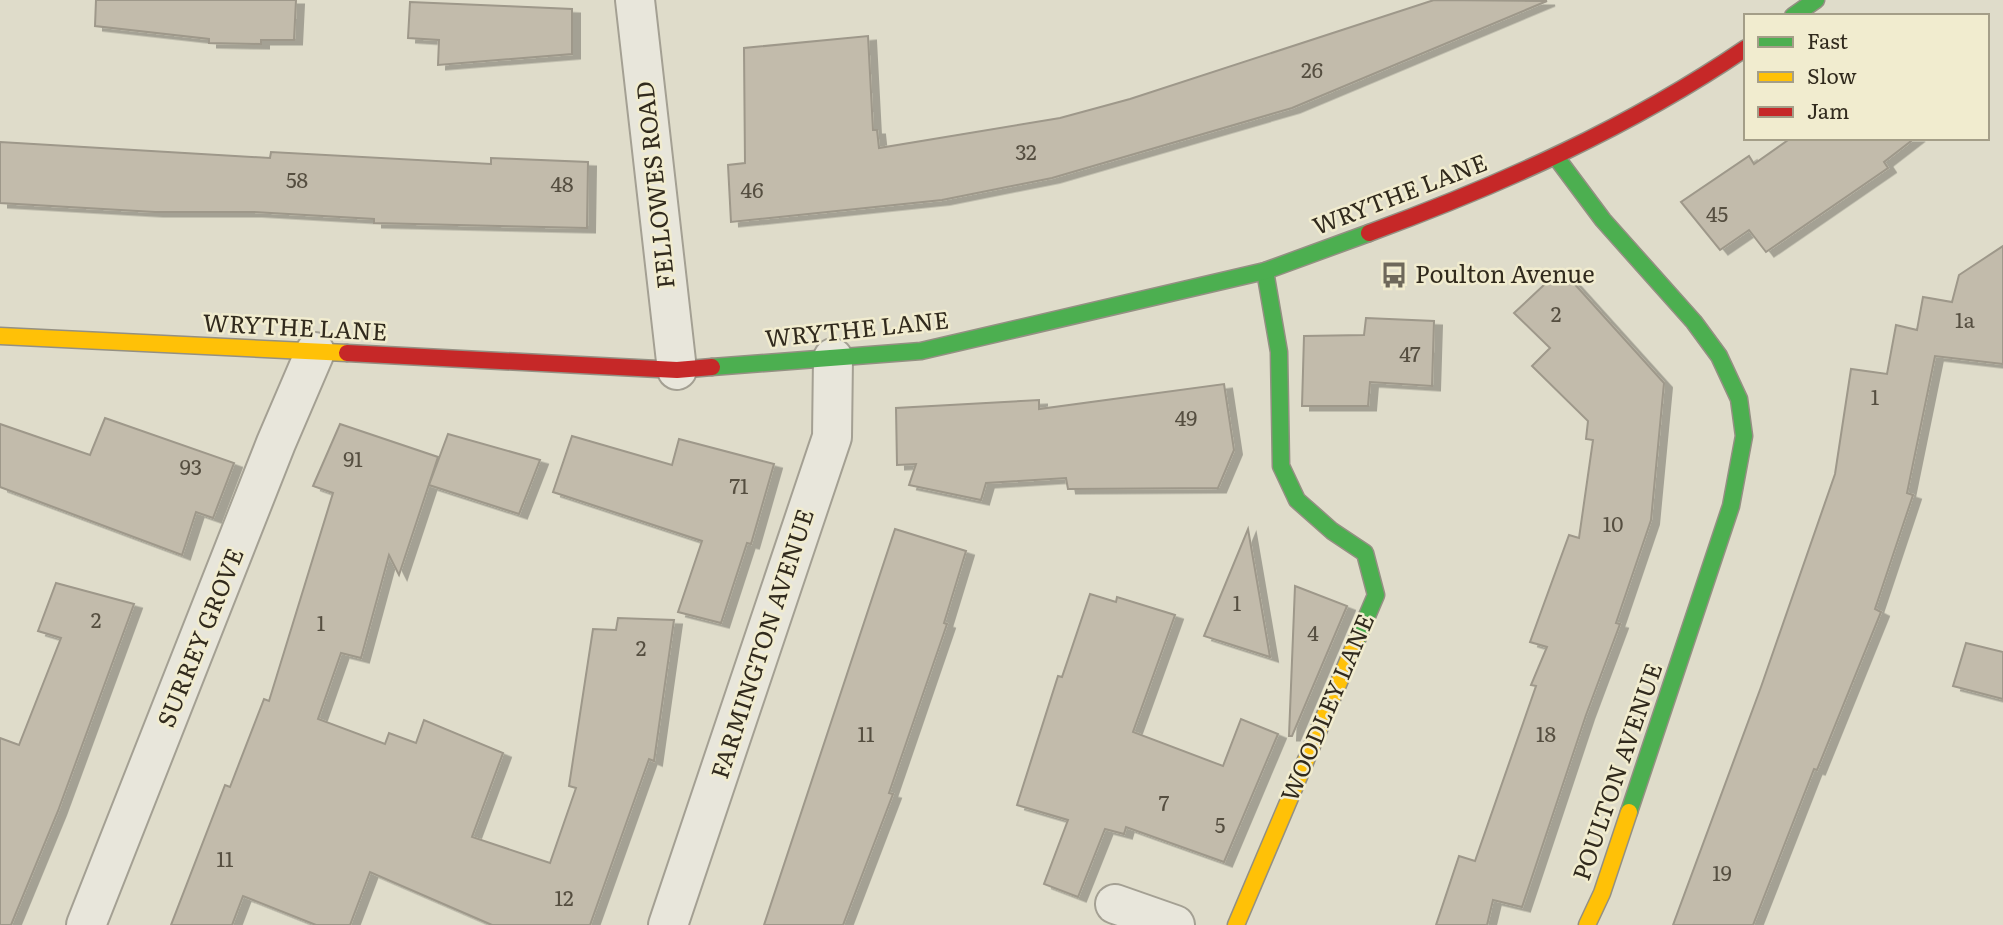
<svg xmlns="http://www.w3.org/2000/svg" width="2003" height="925" viewBox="0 0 2003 925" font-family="Literata,serif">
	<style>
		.building { fill: #c2bbab; stroke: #9e988a; stroke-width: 2; filter: url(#shadow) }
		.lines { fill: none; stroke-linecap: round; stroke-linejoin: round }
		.street-casing { stroke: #a4a093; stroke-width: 42 }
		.fast-casing { stroke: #949083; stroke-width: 19 }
		.slow-casing { stroke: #949083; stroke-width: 19 }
		.jam-casing { stroke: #949083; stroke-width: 19 }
		.street { stroke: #e8e6db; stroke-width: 38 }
		.fast { stroke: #4caf50; stroke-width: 16 }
		.slow { stroke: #ffc107; stroke-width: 16 }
		.jam { stroke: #c62828; stroke-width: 16 }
		.labels { text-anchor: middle; stroke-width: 5; stroke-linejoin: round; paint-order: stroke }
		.number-label { font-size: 21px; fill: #554e40 }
		.street-label { font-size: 24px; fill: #312a1d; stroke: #f1eccf }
		.poi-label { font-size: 24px; fill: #312a1d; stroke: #f1eccf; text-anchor: start }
	</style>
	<defs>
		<filter id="shadow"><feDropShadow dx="8" dy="4.5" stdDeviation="0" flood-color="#0004"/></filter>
	</defs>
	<rect width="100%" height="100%" fill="#dfdcca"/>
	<g class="building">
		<polygon points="96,0 296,0 294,40 261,40 261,44 209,43 209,39 95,26"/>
		<polygon points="1434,0 1547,1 1292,108 1052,178 942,200 731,222 728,165 745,163 744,48 868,36 873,130 877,130 879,148 1060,118 1130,99"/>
		<polygon points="410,2 572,9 572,54 438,65 439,40 408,38"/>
		<polygon points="1791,138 1915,138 1884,162 1888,168 1766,252 1749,230 1720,250 1681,202 1749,156 1754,164"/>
		<polygon points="0,142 270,158 271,152 491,164 491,158 588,162 587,228 374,223 374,219 254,212 155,212 0,203"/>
		<polygon points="2003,246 2003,364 1935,356 1907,493 1913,495 1875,609 1881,612 1817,770 1814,769 1753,925 1673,925 1761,687 1835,474 1851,369 1887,374 1896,325 1917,330 1923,297 1952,302 1959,275"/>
		<polygon points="1561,269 1664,383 1651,520 1616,623 1620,624 1586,715 1522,907 1493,900 1487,925 1436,925 1459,856 1475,861 1536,686 1531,685 1547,647 1530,642 1569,535 1579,538 1593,440 1586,439 1588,421 1532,366 1550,348 1514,313"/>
		<polygon points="1366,318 1434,321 1432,386 1370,382 1368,406 1302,406 1304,336 1364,335"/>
		<polygon points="1224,384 1234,450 1218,488 1068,489 1066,478 986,483 981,500 909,485 916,464 897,465 896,408 1039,400 1039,409"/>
		<polygon points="105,418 234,463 213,518 196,512 182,555 0,487 0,424 90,455"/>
		<polygon points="340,424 438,457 399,575 389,555 361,658 341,653 318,719 385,744 389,733 416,743 424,720 503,753 472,837 550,863 576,788 569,786 593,629 616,630 618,618 674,620 654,761 649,759 590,925 492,925 370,872 350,925 316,925 243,896 232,925 171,925 225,785 230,787 264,699 269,701 333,493 313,486"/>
		<polygon points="448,434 540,460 519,514 429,485"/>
		<polygon points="572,436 672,465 679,439 774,464 751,544 747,543 721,623 678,612 702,541 553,492"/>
		<polygon points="895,529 966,551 944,623 947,624 889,793 893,794 843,925 764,925"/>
		<polygon points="1248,529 1270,657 1204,636"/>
		<polygon points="56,583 134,604 58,811 11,925 0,925 0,738 19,745 61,638 38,631"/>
		<polygon points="1295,586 1347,606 1292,736 1289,736"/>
		<polygon points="1090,594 1116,602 1117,597 1175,615 1133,732 1223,766 1241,719 1278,734 1224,862 1126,827 1124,834 1105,829 1078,897 1044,884 1068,820 1017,805 1058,676 1062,677"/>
		<polygon points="1966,643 2003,652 2003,699 1953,686"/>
	</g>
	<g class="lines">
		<g class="street-casing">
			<g id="street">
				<polyline points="635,0 677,370"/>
				<polyline points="1115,904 1175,925"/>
				<polyline points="86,925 276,443 315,352"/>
				<polyline points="668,925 832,437 833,358"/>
			</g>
		</g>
		<g class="fast-casing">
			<g id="fast">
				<polyline points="1793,16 1816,0"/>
				<polyline points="1556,157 1603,220 1694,322 1719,356 1739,399 1744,436 1731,506 1629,812"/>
				<polyline points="1265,271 1279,352 1281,466 1297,500 1332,531 1365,553 1376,595 1356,642"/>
				<polyline points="712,367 921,351 1265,271 1369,233"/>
			</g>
		</g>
		<g class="slow-casing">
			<g id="slow">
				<polyline points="0,336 347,353"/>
				<polyline points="1236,925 1356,642"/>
				<polyline points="1587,925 1602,893 1629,812"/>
			</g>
		</g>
		<g class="jam-casing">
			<g id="jam">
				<path d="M1369,233C1500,185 1630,127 1746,48"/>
				<polyline points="347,353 677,370 712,367"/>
			</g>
		</g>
		<use href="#street" class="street"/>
		<use href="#fast" class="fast"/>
		<use href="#slow" class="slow"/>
		<use href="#jam" class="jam"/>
	</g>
	<defs>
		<g id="bus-bare" transform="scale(2.1)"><path d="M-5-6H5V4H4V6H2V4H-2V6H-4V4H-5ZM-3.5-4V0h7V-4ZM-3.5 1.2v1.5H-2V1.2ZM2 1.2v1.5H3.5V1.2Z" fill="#6e685a" stroke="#f1eccf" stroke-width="2.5" paint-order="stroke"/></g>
	</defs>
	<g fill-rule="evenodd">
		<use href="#bus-bare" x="1394" y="275"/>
	</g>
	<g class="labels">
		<g class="number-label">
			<text x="1312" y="78">26</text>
			<text x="1026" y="160">32</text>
			<text x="297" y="188">58</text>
			<text x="562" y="192">48</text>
			<text x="752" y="198">46</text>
			<text x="1717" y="222">45</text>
			<text x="1556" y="322">2</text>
			<text x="1965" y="328">1a</text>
			<text x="1410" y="362">47</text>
			<text x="1875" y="405">1</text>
			<text x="1186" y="426">49</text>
			<text x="353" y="467">91</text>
			<text x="191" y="475">93</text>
			<text x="739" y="494">71</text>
			<text x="1613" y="532">10</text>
			<text x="1237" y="611">1</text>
			<text x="96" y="628">2</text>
			<text x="321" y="631">1</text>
			<text x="1313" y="641">4</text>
			<text x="641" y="656">2</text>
			<text x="866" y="742">11</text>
			<text x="1546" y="742">18</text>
			<text x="1164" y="811">7</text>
			<text x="1220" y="833">5</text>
			<text x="225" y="867">11</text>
			<text x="1722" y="881">19</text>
			<text x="564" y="906">12</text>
		</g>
		<g class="street-label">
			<text transform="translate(656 185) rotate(-96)" y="8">FELLOWES ROAD</text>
			<text transform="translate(1400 195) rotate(-21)" y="8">WRYTHE LANE</text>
			<text transform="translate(295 328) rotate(3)" y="8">WRYTHE LANE</text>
			<text transform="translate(857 330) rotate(-6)" y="8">WRYTHE LANE</text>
			<text transform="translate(201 638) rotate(-68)" y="8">SURREY GROVE</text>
			<text transform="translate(763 644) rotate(-72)" y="8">FARMINGTON AVENUE</text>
			<text transform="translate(1328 708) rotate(-67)" y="8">WOODLEY LANE</text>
			<text transform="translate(1618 772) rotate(-71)" y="8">POULTON AVENUE</text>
		</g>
		<g class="poi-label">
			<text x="1415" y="283">Poulton Avenue</text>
		</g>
	</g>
	<rect x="1744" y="14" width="245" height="126" fill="#f1eccf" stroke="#a49e88" stroke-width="2"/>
	<rect x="1758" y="37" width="35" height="10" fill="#4caf50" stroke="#a49e88" stroke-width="2"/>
	<text x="1807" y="49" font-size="21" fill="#312a1d">Fast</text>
	<rect x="1758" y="72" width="35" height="10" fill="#ffc107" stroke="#a49e88" stroke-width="2"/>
	<text x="1807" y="84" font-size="21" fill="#312a1d">Slow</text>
	<rect x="1758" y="107" width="35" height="10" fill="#c62828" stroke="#a49e88" stroke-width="2"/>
	<text x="1807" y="119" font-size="21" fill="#312a1d">Jam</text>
</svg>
